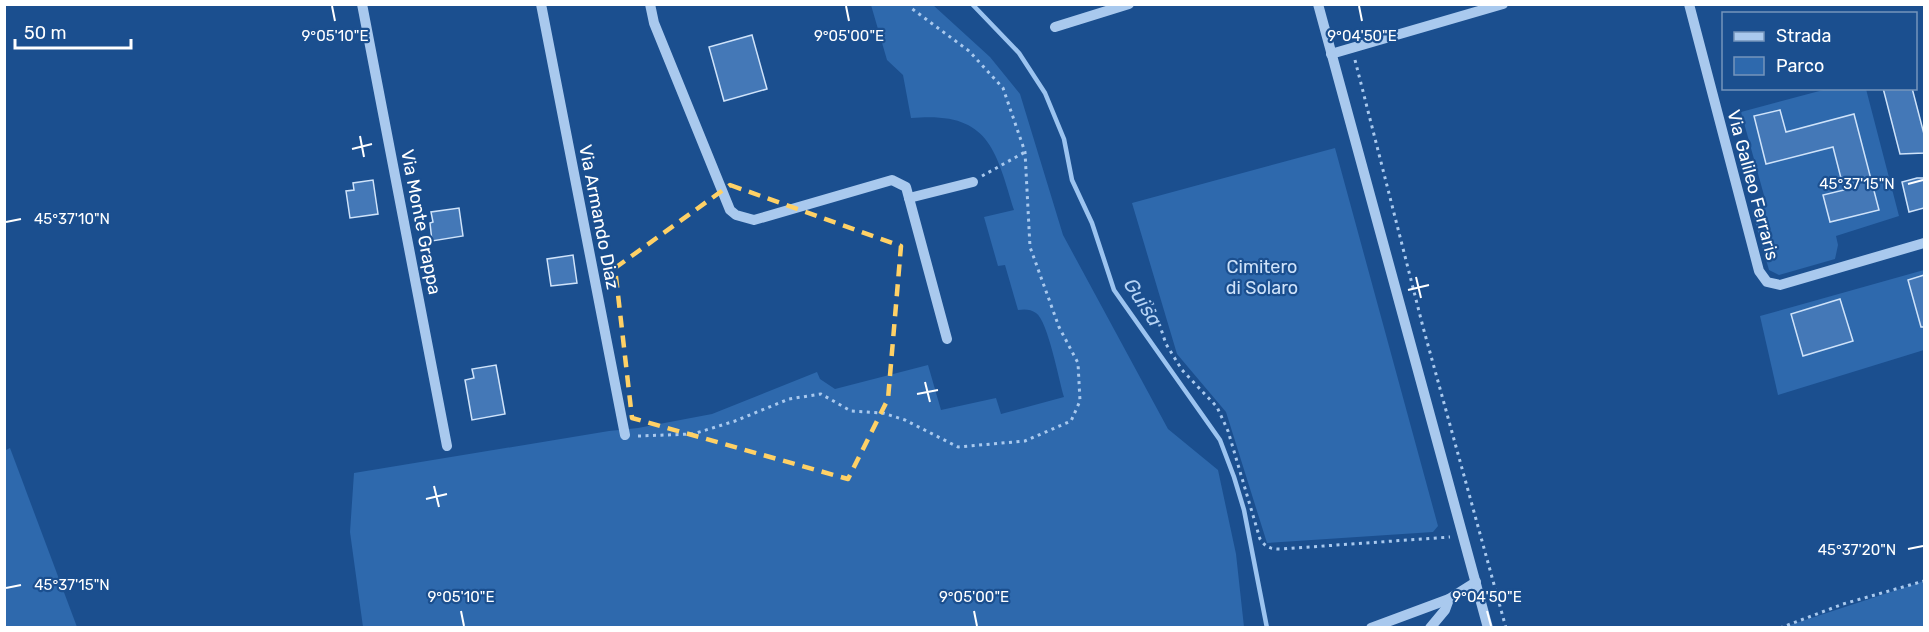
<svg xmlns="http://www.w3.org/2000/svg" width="1929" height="632" viewBox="0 0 1929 632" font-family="Rubik,sans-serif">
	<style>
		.green { fill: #2e69ad }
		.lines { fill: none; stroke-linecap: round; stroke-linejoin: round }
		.stream { stroke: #9cc4f0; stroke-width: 4.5 }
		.building { fill: #4478b7; stroke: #cfe3fa; stroke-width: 1.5 }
		.path { stroke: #a9c9ee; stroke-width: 3; stroke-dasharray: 3 4.5; stroke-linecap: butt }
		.minor { stroke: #a9c9ee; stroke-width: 10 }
		.marked { fill: none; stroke: #ffd166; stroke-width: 4.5; stroke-dasharray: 12 8; stroke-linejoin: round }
		.ticks { fill: none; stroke: #fff; stroke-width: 2 }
		.labels { text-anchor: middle; stroke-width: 4.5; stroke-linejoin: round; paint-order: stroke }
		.street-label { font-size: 18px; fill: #fff; stroke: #1b4f8f }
		.park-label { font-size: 18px; fill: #cfe3fa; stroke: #1b4f8f }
		.water-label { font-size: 20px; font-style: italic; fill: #b5d3f5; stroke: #1b4f8f }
		.ticks-label { font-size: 15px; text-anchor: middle; fill: #fff; stroke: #1b4f8f; stroke-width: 4.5; stroke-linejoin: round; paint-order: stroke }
	</style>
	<rect width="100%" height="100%" fill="#1b4f8f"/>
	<g class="green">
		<path d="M871,5H933L990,57L1020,94L1063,235L1168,429L1218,470L1236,554L1244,627H363L350,532L354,473L609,431L638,428L712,414L817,372L820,379L835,389L928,365L941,410L996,398L1001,414L1064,397C1059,381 1048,321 1036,313C1031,309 1024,309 1018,310L1005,265L998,266L984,217L1014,210C995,147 988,111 911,118L903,75L887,60Z"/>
		<polygon points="1827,89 1866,89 1899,216 1836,236 1838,245 1835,259 1779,275 1769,270 1752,211 1765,199 1741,112"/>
		<polygon points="1335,148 1438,526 1433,532 1267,543 1226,412 1177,354 1132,203"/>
		<polygon points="1924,270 1924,350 1778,395 1760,316"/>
		<polygon points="10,448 77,627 5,627 4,451"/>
		<polygon points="1924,581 1924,627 1784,627"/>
	</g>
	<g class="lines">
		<polyline class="stream" points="972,4 1019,53 1045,93 1064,139 1072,180 1092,223 1114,290 1220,440 1234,477 1244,510 1267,628"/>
	</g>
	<g class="building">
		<polygon points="752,35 767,89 724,101 709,47"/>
		<polygon points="1883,88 1912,88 1924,134 1924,153 1900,154"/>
		<polygon points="1780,110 1786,132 1854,114 1879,210 1830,222 1823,195 1844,190 1833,147 1766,164 1754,116"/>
		<polygon points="1917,178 1924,178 1924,208 1909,212 1902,182"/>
		<polygon points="373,180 378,214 350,218 346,191 354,190 353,183"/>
		<polygon points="459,208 463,236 432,241 430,223 433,222 431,212"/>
		<polygon points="573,255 577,283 551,286 547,259"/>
		<polygon points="1924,275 1924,327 1921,327 1908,280"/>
		<polygon points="1840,299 1853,341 1803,356 1791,314"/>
		<polygon points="496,365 505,414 472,420 465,380 474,378 472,369"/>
	</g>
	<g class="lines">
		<g class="path">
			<polyline points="1355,60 1423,327 1506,628"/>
			<polyline points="982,176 1025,152"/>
			<path d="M1152,302L1166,344L1182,370L1217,407L1228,431L1260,539C1266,548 1271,549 1281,549L1450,537"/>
			<polyline points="638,436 693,434 735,421 789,399 821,394 851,411 883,413 905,420 958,447 1025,441 1071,421 1080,401 1078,363 1059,327 1030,247 1025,152 1003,88 969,51 911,8 910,4"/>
			<polyline points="1780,628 1843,604 1924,581"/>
		</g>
		<g class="minor">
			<polyline points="362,4 447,446"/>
			<polyline points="541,4 625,435"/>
			<polyline points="650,4 654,23 730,210 736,215 754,220 892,180 906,187 947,339"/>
			<polyline points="1318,4 1488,628"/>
			<polyline points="1689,4 1759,271 1767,282 1780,285 1924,243"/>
			<polyline points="1055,27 1129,4"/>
			<polyline points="1331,54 1503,4"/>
			<polyline points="909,198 973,182"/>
			<polyline points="1371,628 1449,599 1476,582"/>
			<polyline points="1430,628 1445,610 1449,599"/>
		</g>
	</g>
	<path class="marked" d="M730,185L901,246L888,399L848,479L632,418L615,268Z"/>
	<path class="ticks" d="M332,6L335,21M846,6L849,21M1359,6L1362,21M360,136L364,157M352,149L372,144M1908,184L1923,180M6,222L21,219M1416,277L1421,298M1408,290L1429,285M925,382L930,402M917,394L938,390M434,486L439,507M426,499L447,494M1908,549L1923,546M6,588L21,585M461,611L464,626M974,611L977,626M1487,611L1491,626"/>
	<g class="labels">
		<g class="street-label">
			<text transform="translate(1753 185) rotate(75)" y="6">Via Galileo Ferraris</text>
			<text transform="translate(599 217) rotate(79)" y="6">Via Armando Diaz</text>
			<text transform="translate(421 222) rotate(79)" y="6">Via Monte Grappa</text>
		</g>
		<g class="park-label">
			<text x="1262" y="273">Cimitero<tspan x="1262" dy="21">di Solaro</tspan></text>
		</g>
		<g class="water-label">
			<text transform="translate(1143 302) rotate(57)" y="7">Guisa</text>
		</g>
	</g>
	<g class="ticks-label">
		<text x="335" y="41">9°05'10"E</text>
		<text x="849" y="41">9°05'00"E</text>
		<text x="1362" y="41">9°04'50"E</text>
		<text x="1857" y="189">45°37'15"N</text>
		<text x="72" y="224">45°37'10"N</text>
		<text x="1857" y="555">45°37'20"N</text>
		<text x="72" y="590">45°37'15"N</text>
		<text x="461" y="602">9°05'10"E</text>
		<text x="974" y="602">9°05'00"E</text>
		<text x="1487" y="602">9°04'50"E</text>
	</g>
	<rect width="1929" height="632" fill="none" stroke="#ffffff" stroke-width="12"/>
	<rect x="1722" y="12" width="195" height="78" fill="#1b4f8f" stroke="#7695bc" stroke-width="1.5"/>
	<rect x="1734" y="32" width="30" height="9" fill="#a9c9ee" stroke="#7695bc" stroke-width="1.5"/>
	<text x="1776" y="42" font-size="18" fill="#ffffff">Strada</text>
	<rect x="1734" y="57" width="30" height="18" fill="#2e69ad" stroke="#7695bc" stroke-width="1.5"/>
	<text x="1776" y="72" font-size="18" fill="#ffffff">Parco</text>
	<path d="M15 39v9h116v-9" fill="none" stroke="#ffffff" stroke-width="3"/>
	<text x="24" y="39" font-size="18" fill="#ffffff" stroke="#1b4f8f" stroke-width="4.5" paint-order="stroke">50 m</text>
</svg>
